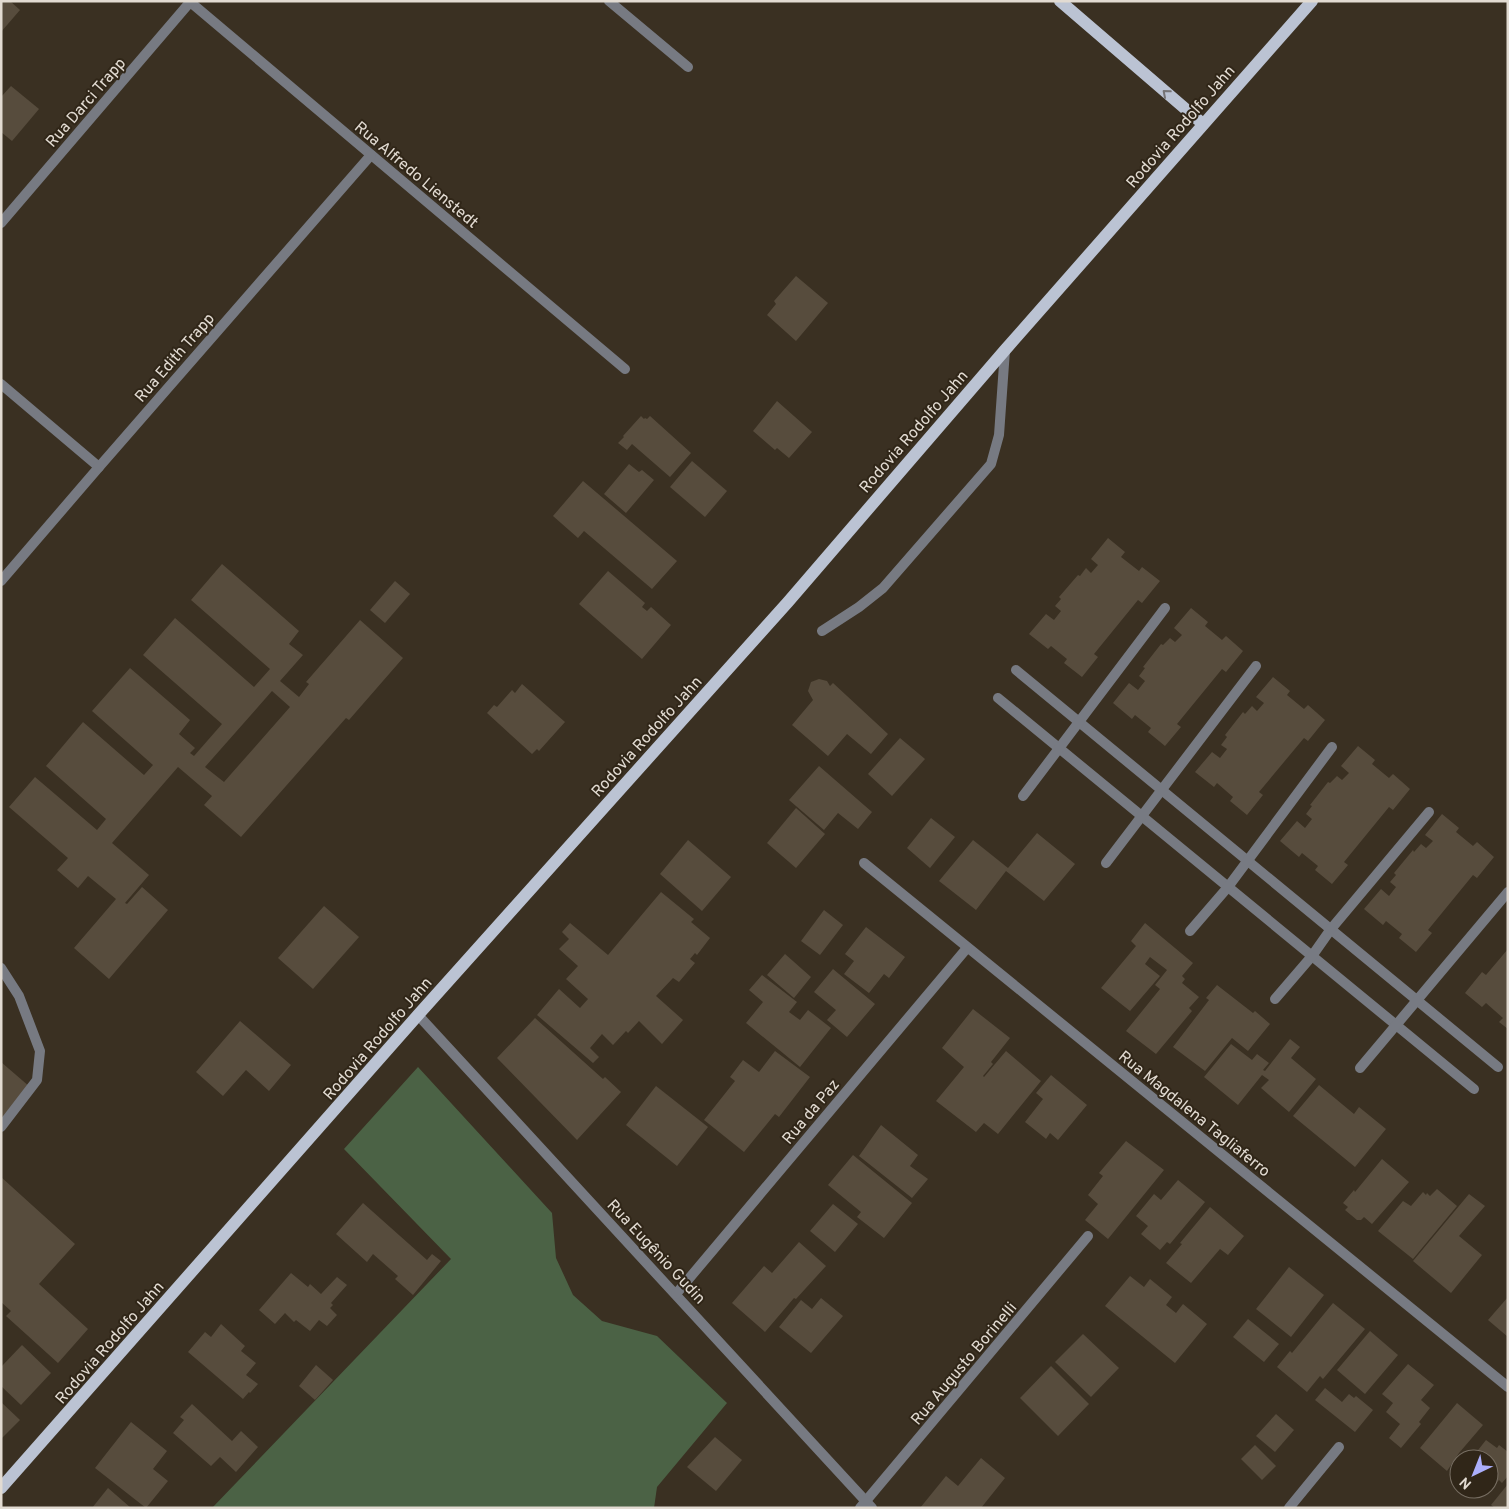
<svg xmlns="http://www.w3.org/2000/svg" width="1509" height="1509" viewBox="0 0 1509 1509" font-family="Overpass,sans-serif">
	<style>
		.green { fill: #4b6245 }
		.building { fill: #574c3d; fill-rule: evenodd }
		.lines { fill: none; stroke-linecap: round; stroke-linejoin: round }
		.lane { stroke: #777a82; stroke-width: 10 }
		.street { stroke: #777a82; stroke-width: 10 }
		.primary { stroke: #bbc3d3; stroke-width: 12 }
		.oneway { stroke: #767476 }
		.labels { text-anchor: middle; stroke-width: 4; stroke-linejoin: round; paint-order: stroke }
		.street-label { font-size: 16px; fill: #e2dbd2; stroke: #302618 }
	</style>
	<rect width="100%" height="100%" fill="#3a3022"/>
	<polygon class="green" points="418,1067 552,1213 556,1258 573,1295 602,1321 657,1336 727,1403 657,1487 654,1508 212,1508 451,1259 344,1149"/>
	<g class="building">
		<polygon points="1,1 10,1 20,10 1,32"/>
		<polygon points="11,86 39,109 12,141 1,132 1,97"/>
		<polygon points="796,276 828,303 796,341 767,315 776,304 774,301"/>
		<polygon points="777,401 812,432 789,458 777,448 775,450 753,431"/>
		<polygon points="641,416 644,419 645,418 647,419 650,416 691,453 670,477 632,444 627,450 618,443 624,437 623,436"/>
		<polygon points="692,461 727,491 705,517 670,487"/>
		<polygon points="629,464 639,472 642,470 654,480 626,513 604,494"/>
		<polygon points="583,481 677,561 652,589 584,531 578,538 553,516"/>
		<polygon points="1108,538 1125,552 1121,557 1139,571 1142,567 1160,581 1142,603 1138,600 1094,654 1098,657 1082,677 1064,663 1067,659 1051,646 1048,649 1029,634 1046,614 1054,620 1061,611 1055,606 1061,599 1059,597 1078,575 1080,576 1086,568 1091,573 1098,565 1091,559"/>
		<path d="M222,564L299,631L289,644L303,655L280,681L299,697L309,684L306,682L360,620L403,658L349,720L346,718L241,837L204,805L212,796L178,767L112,843L149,875L125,903L127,904L142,887L168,910L109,979L74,948L116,899L88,876L78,888L57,870L68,858L9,807L35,777L97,830L106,819L46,766L83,722L144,775L153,765L92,711L130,668L190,720L179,734L195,748L190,753L194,756L222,724L143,655L175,618L254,687L270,669L191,600ZM272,691L290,707L224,782L205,767Z"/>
		<polygon points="608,571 645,603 642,607 647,611 651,607 671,625 642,659 579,604"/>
		<polygon points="395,581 410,594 385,623 370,610"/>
		<polygon points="1191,608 1208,622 1205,626 1222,640 1226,636 1243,651 1226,672 1222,669 1177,724 1181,727 1165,746 1148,732 1151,728 1135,715 1132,719 1113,703 1129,683 1138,690 1145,681 1139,676 1145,668 1143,667 1161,644 1163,645 1170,638 1175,642 1182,635 1174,628"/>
		<polygon points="1273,677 1290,691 1287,695 1304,709 1308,705 1325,720 1308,741 1304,738 1259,792 1263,795 1247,815 1230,801 1233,797 1217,783 1214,787 1195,772 1212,752 1220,758 1227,749 1221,745 1227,737 1225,735 1243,712 1245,714 1252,706 1257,711 1264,703 1256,697"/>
		<polygon points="819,679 827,681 830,686 833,683 888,734 871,754 847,734 828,756 792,725 813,700 808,691 811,682"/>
		<polygon points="522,684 565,722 539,751 537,749 532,754 487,713 494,705 497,707 512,690 515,693"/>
		<polygon points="900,738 925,759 892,796 868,774"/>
		<polygon points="1358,746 1375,760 1372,764 1389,778 1393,774 1410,789 1393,810 1389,807 1344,862 1348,865 1332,884 1315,870 1318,866 1302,853 1299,857 1280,841 1297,821 1305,828 1312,819 1306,814 1312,806 1310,805 1328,782 1330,783 1337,776 1342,780 1349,773 1341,766"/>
		<polygon points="819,766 872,812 858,829 838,813 824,830 789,800"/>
		<polygon points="796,808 825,834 796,868 767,843"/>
		<polygon points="1442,814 1459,828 1456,832 1473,846 1477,842 1494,857 1477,878 1473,875 1428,930 1432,933 1416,952 1399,938 1402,934 1386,921 1383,925 1364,909 1381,889 1389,896 1396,887 1390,882 1396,875 1394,873 1413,850 1414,852 1421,844 1426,848 1433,841 1425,835"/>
		<polygon points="931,818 955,837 930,868 907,848"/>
		<polygon points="1037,833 1075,864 1044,901 1006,871 976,910 939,881 973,840 1008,868"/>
		<polygon points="688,840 731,877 702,911 660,874"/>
		<polygon points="661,892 694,919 691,922 710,938 697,955 695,953 690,959 695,963 679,982 673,978 656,996 683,1020 662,1044 639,1021 628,1033 626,1031 613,1045 602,1034 590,1048 599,1057 593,1063 537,1015 559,989 580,1008 588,999 566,979 578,966 559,949 569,939 562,932 570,923 608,955"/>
		<polygon points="324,906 359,937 313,989 278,958"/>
		<polygon points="824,910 843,925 820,955 801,941"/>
		<polygon points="1145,923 1193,963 1182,976 1185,979 1182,983 1199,997 1189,1008 1192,1011 1156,1054 1126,1031 1160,989 1155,985 1167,970 1150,957 1145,964 1160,976 1130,1011 1101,988 1136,946 1131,941"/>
		<polygon points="866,927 905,957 889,978 884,974 869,993 844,974 854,961 845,954"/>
		<polygon points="1508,949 1508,1029 1499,1022 1503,1018 1486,1003 1482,1007 1465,993 1482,972 1486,975"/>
		<polygon points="785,954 811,977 794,998 767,975"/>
		<polygon points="833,969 875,1004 847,1037 827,1020 836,1010 814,992"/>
		<polygon points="762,975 797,1002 789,1012 800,1020 808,1010 831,1028 800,1067 746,1023 763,1002 749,990"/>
		<polygon points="1217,985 1253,1013 1255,1011 1270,1024 1248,1051 1232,1038 1205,1071 1173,1047 1209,1000 1206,998"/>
		<polygon points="973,1009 1010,1038 991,1062 993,1064 983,1076 984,1077 1006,1051 1041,1081 998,1134 984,1123 976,1132 936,1101 964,1067 942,1048"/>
		<polygon points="535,1018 603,1079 605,1077 621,1092 577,1140 497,1058"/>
		<polygon points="240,1021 291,1065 269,1091 246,1070 223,1096 196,1072"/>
		<polygon points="1290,1039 1300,1047 1291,1058 1316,1079 1289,1112 1261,1088 1269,1080 1262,1075 1238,1105 1204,1077 1231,1044 1252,1060 1257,1054 1269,1063 1263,1070 1265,1071"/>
		<polygon points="775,1051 810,1077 779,1117 775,1114 744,1152 704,1120 735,1081 730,1077 743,1060 759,1072"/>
		<polygon points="1,1062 30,1087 1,1120"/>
		<polygon points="1051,1075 1087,1105 1058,1140 1050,1133 1046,1139 1045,1138 1025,1122 1043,1099 1036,1093"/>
		<polygon points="1319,1085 1354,1114 1359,1107 1386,1129 1355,1167 1293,1116"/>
		<polygon points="656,1086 708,1127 677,1166 626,1125"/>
		<polygon points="881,1125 918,1155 910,1166 928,1179 912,1198 859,1156"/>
		<polygon points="1126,1141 1164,1170 1108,1239 1085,1220 1098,1204 1088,1195 1103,1176 1099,1173"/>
		<polygon points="853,1155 912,1203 884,1238 857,1217 861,1212 828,1185"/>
		<polygon points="1382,1159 1409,1182 1372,1224 1364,1217 1361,1220 1357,1220 1345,1210 1348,1207 1343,1203 1354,1190 1355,1192"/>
		<polygon points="1,1177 75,1244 39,1284 88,1329 58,1363 6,1316 11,1311 1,1302"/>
		<polygon points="1178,1180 1205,1202 1170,1244 1167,1242 1160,1250 1141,1234 1148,1226 1136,1216 1154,1194 1161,1200"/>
		<polygon points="1437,1189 1457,1206 1413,1259 1378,1231 1403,1201 1411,1206 1423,1192 1426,1195 1427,1193 1430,1196"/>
		<polygon points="1469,1194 1485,1206 1459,1236 1482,1255 1451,1293 1413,1261"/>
		<polygon points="363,1203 427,1260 432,1254 441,1261 413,1295 395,1279 398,1276 373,1254 367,1262 336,1234"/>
		<polygon points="833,1204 858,1224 835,1252 810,1231"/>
		<polygon points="1210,1207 1244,1236 1228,1255 1220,1249 1191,1283 1166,1263 1182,1244 1180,1243"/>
		<polygon points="799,1242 826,1266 796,1299 794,1298 765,1332 732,1303 764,1266 772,1273"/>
		<polygon points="1289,1267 1324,1295 1291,1337 1256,1309"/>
		<polygon points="291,1273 308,1287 310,1284 321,1294 337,1277 347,1285 331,1303 333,1305 330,1308 337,1315 327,1326 319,1320 310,1331 296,1320 294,1322 285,1313 275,1324 259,1310"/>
		<polygon points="1130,1276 1144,1287 1150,1279 1172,1297 1166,1305 1176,1313 1183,1304 1207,1324 1175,1363 1105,1306"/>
		<polygon points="1508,1297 1508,1337 1488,1320"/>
		<polygon points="821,1298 843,1316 811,1353 779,1327 801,1300 812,1309"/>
		<polygon points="1333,1303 1365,1329 1323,1379 1320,1376 1307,1392 1277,1367 1290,1351 1292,1353"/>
		<polygon points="1248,1319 1279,1344 1264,1362 1233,1337"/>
		<polygon points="221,1324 245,1346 241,1351 256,1363 246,1375 258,1384 250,1393 249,1392 243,1399 188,1352 205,1332 211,1337"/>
		<polygon points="1370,1331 1398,1355 1365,1394 1337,1370"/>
		<polygon points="1083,1334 1119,1368 1091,1397 1055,1362"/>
		<polygon points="22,1345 51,1373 21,1405 1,1386 1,1367"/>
		<polygon points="1408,1364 1434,1385 1421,1400 1430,1408 1419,1422 1421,1424 1401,1448 1389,1438 1400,1424 1386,1412 1393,1403 1382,1394"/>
		<polygon points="316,1365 333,1380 315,1400 299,1386"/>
		<polygon points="1051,1366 1089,1404 1058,1436 1020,1398"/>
		<polygon points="1325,1388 1342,1402 1349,1394 1354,1398 1356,1396 1373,1410 1355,1432 1315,1400"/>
		<polygon points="1,1402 20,1420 1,1439"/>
		<polygon points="1457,1403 1483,1425 1459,1453 1447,1471 1420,1448"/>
		<polygon points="192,1404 232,1441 241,1431 258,1447 236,1472 220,1457 211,1466 173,1433 184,1420 180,1417"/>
		<polygon points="1276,1414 1294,1430 1275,1452 1256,1436"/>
		<polygon points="131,1422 167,1451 153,1469 168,1481 146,1508 95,1468"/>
		<polygon points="715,1437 742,1460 716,1491 687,1467"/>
		<polygon points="1486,1440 1497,1448 1499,1445 1508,1452 1508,1476 1502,1483 1499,1480 1488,1493 1484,1489 1489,1489 1489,1459 1471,1459"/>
		<polygon points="1255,1445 1276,1466 1262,1480 1241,1459"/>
		<polygon points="981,1458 1005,1478 981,1508 920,1508 946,1476 958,1486"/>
		<polygon points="1508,1484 1508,1508 1495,1508 1491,1505"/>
		<polygon points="108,1488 131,1508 92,1508"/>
	</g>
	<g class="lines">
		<g class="lane">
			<polyline points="822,631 859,607 883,588 991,464 999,435 1005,350"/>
			<polyline points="1016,670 1498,1067"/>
			<polyline points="998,698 1474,1089"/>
			<polyline points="1023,796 1165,608"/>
			<polyline points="1106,863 1256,666"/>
			<polyline points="1190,931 1228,887 1332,747"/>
			<polyline points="1,968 19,996 40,1051 37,1080 1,1127"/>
			<polyline points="1275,999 1312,956 1331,929 1429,812"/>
			<polyline points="1360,1068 1508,892"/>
		</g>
		<g class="street">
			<polyline points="189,1 625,369"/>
			<polyline points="609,1 688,67"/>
			<polyline points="1,223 191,1"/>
			<polyline points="1,384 99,467"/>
			<polyline points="1,581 99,467 371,155"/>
			<polyline points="864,863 1508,1387"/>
			<polyline points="418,1015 872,1508"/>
			<polyline points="676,1294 967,948"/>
			<polyline points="860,1508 1088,1236"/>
			<polyline points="1289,1508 1339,1447"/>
		</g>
		<g class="primary">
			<polyline points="1060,1 1203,124"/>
			<polyline points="1,1488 418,1015 788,602 1005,350 1312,1"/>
		</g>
	</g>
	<defs><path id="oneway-chevron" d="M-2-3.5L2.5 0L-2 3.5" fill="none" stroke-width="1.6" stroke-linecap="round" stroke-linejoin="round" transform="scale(1.25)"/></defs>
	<use class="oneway" href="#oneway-chevron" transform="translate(1166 93) rotate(-139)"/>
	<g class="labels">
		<g class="street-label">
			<text transform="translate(85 102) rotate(-49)" y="6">Rua Darci Trapp</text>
			<text transform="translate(1180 126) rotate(-49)" y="6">Rodovia Rodolfo Jahn</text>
			<text transform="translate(417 174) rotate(40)" y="6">Rua Alfredo Lienstedt</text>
			<text transform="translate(174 357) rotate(-49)" y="6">Rua Edith Trapp</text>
			<text transform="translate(913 431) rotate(-49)" y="6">Rodovia Rodolfo Jahn</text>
			<text transform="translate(646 736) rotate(-48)" y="6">Rodovia Rodolfo Jahn</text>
			<text transform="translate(377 1038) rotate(-49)" y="6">Rodovia Rodolfo Jahn</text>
			<text transform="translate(810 1111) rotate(-50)" y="6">Rua da Paz</text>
			<text transform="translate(1195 1113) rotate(39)" y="6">Rua Magdalena Tagliaferro</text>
			<text transform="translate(657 1251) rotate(47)" y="6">Rua Eugênio Gudin</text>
			<text transform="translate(109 1342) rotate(-49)" y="6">Rodovia Rodolfo Jahn</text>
			<text transform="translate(963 1363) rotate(-50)" y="6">Rua Augusto Borinelli</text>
		</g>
	</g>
	<rect width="1509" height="1509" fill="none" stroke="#e2dbd2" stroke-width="5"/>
	<g transform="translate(1474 1474) rotate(223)"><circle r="24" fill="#302618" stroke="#776e62"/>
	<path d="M0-4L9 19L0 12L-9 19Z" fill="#acaffb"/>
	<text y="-8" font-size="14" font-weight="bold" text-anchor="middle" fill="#e2dbd2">N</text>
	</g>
</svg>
